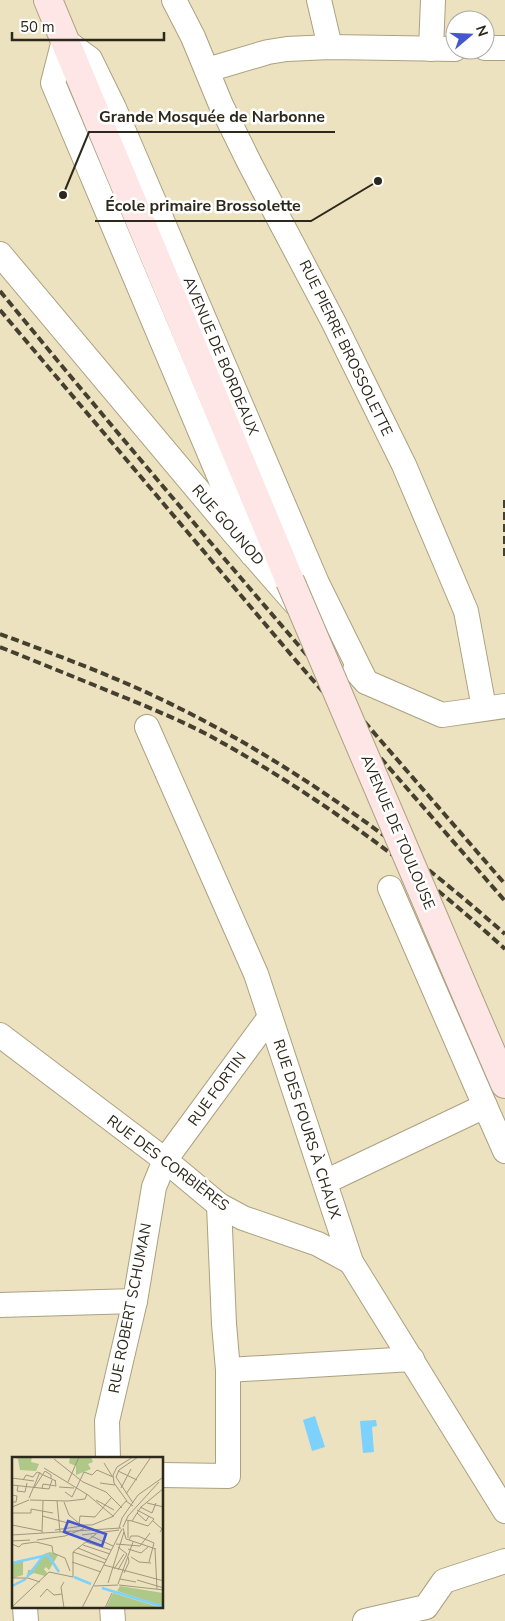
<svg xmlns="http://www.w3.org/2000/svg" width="505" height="1621" viewBox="0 0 505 1621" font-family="'Nunito Sans',sans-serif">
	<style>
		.water { fill: #7cd1fd }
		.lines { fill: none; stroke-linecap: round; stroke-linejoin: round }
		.minor-casing { stroke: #aba180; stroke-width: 26 }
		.secondary-casing { stroke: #aba180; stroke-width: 30 }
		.minor { stroke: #fff; stroke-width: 24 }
		.secondary { stroke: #fee6e6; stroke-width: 28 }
		.rail { stroke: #443f2f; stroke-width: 4; stroke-dasharray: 8 4; stroke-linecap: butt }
		.secondary-bridge-casing { stroke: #aba180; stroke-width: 30; stroke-linecap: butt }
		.secondary-bridge { stroke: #fee6e6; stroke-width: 28 }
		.labels { text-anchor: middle; stroke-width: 5; stroke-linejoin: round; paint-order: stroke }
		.street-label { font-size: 15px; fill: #2c281b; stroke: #fff }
		.inset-river { fill: none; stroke: #7cd1fd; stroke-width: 2.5 }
		.inset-road { fill: none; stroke: #a0987d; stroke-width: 1 }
		.view { fill: #4657cb; fill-opacity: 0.15; stroke: #4657cb; stroke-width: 2.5 }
		.inset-edge { fill: none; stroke: #2c281b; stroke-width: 2.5 }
		.leader { fill: none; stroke: #2c281b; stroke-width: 2 }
		.callout-dot { fill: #2c281b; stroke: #fff; stroke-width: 2 }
		.callout-label { font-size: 16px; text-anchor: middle; font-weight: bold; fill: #2c281b; stroke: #fff; stroke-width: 5; stroke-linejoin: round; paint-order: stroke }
	</style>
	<rect width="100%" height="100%" fill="#ede2bf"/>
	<g class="water">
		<polygon points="315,1416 325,1447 312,1451 303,1420"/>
		<polygon points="376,1420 377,1426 372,1427 374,1452 363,1453 360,1421"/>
	</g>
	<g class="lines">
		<g class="minor-casing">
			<g id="minor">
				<polyline points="174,0 193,37 221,105 250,164 333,321 404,465 466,611 484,708"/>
				<polyline points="319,0 330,47"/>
				<polyline points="485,48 505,48"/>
				<polyline points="431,49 433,0"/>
				<polyline points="207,70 268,52 287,49 330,47 455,49"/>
				<polyline points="0,254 234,533 296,604"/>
				<polyline points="252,554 53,83 64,40 90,59 114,108 317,583 366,682"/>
				<polyline points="355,670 366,682 442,715 505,706"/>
				<polyline points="147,727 256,974 351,1262 505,1511"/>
				<polyline points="390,888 485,1106"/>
				<polyline points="0,1035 165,1160 219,1205 243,1218 318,1244 351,1262"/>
				<polyline points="325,1182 485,1106 505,1151"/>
				<polyline points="0,1305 135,1301"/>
				<polyline points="228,1370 412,1359"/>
				<polyline points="108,1458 107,1421 135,1301 154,1187 165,1160 270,1017"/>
				<polyline points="162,1475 228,1476 228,1370 224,1324 219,1205"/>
				<polyline points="25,1607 26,1621"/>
				<polyline points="112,1607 113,1621"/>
				<polyline points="365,1621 426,1607 444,1581 505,1561"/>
			</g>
		</g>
		<g class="secondary-casing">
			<g id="secondary">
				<polyline points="48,0 290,581"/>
				<polyline points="470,1003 505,1084"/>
			</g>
		</g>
		<use href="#minor" class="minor"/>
		<use href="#secondary" class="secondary"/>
		<g class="rail">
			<path d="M0,291C165,492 335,688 505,884"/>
			<polyline points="0,310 298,663 505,901"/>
			<polyline points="505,500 505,558"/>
			<path d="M0,634C59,656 119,678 175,706C295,765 405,846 505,934"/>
			<path d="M0,647C42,664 84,681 126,698C155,710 184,722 212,737C317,795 417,868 505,949"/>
		</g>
		<g class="secondary-bridge-casing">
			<polyline id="secondary-bridge" points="290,581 470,1003"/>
		</g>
		<use href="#secondary-bridge" class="secondary-bridge"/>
	</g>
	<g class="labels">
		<g class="street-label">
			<text transform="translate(346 348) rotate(64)" y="5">RUE PIERRE BROSSOLETTE</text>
			<text transform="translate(221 356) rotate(67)" y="5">AVENUE DE BORDEAUX</text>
			<text transform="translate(228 525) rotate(49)" y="5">RUE GOUNOD</text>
			<text transform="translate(398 832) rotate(67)" y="5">AVENUE DE TOULOUSE</text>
			<text transform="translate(217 1089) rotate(-54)" y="5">RUE FORTIN</text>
			<text transform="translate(307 1129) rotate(72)" y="5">RUE DES FOURS À CHAUX</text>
			<text transform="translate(168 1163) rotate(37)" y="5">RUE DES CORBIÈRES</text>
			<text transform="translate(130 1308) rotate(-79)" y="5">RUE ROBERT SCHUMAN</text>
		</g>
	</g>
	<g transform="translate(12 1457)">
		<rect width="151" height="151" fill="#ede2bf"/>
		<path d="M1,0H20L19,5L27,7L24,14L8,13L6,2ZM58,0H79L81,5L76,7L79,12L64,18V9L57,6ZM38,95L46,98L37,113L34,110L32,112L35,116L33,119L22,116L15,120L16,113H22L32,97ZM11,103V118L1,121L0,105ZM108,129L151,136V149L105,134ZM101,136L150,151H94Z" fill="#adc887"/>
		<path class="inset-river" d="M0,106L36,98L47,115M15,120L32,98M62,120L79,127M0,129L14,122M90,131L152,150"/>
		<path class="inset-road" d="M42,2L71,25L94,35L110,51M92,6L100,19M32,11L76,38L101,59L114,44L121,49M106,14L125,23M0,21L22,24M11,23L14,18L21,20L25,15L44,24M56,25L67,0M88,26L103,28M0,28L37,32L40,23M6,29L5,34L13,35L15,26M47,30L62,31M22,31L33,14L39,18V22M109,31L119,12M30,32L31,27L44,29L43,23M53,35L60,40L72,15L80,18L85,13L101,20M114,37L139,0M0,38L5,39L4,45H0M17,41L28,15M18,43L56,44L73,42L75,37M84,43L102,53M45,44L48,75M115,44L102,26L101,18L105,10L121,0M52,45L57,58L69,68H80L102,59M121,46L104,20L107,13L126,0M135,46L152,50M0,50L17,43M128,50L140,56L144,46M0,56H19M19,56V52L41,56M125,56L134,64L137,59M30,59L56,66M114,63L120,64L129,50L152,31M120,64L136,69L142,62L125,53M141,64L150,72L148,75M67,67L68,59L83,60L99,41M0,68L30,74M111,70L116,59L147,25M107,71L110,61L126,38L150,21M111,71L114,82L144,92M43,73L70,69M30,76L31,44M0,78L109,71M70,78L107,73M79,79L101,89M116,81V64M25,83L53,79L71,72L73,68M117,83L119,79H126L142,86L137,105M0,84L18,83M74,85L99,93M0,87L7,90L10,87L24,85L40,89L41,96L53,101L58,114M104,87L128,89L138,76M71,88L98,97M66,91L95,103M116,92L129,96L136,90M143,92L145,132M61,95L93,106M119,100L127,105L139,106M60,105L89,115M92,108L152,124M102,112L112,97M106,113L115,97L106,90M112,116L117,105L116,100M0,121H16L28,125M108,122L124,125M125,123L152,131M96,126L112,75M106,127L121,85M107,128L152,133M82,129L106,128M28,140L35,132L42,138L50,137M0,150L37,115L61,120V95L84,77M52,151L49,130L52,125M70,151L110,72M93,151L100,136"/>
		<path class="view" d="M56,64L94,77L90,89L52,75Z"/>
		<rect width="151" height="151" class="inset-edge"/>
	</g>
	<path class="leader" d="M63 195L89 132H335M378 181L311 221H95"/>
	<g class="callout-dot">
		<circle cx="63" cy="195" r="5"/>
		<circle cx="378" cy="181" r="5"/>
	</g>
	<g class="callout-label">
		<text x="212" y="122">Grande Mosquée de Narbonne</text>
		<text x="203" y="211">École primaire Brossolette</text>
	</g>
	<g transform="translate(470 35) rotate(71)"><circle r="24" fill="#ffffff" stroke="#aba9a4"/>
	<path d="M0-4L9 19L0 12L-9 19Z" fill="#4657cb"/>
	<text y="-8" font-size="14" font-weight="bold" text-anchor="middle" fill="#2c281b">N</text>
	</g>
	<path d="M12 32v8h152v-8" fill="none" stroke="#2c281b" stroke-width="2.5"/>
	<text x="20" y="32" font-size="15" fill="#2c281b" stroke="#ffffff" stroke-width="4" paint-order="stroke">50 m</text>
</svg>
